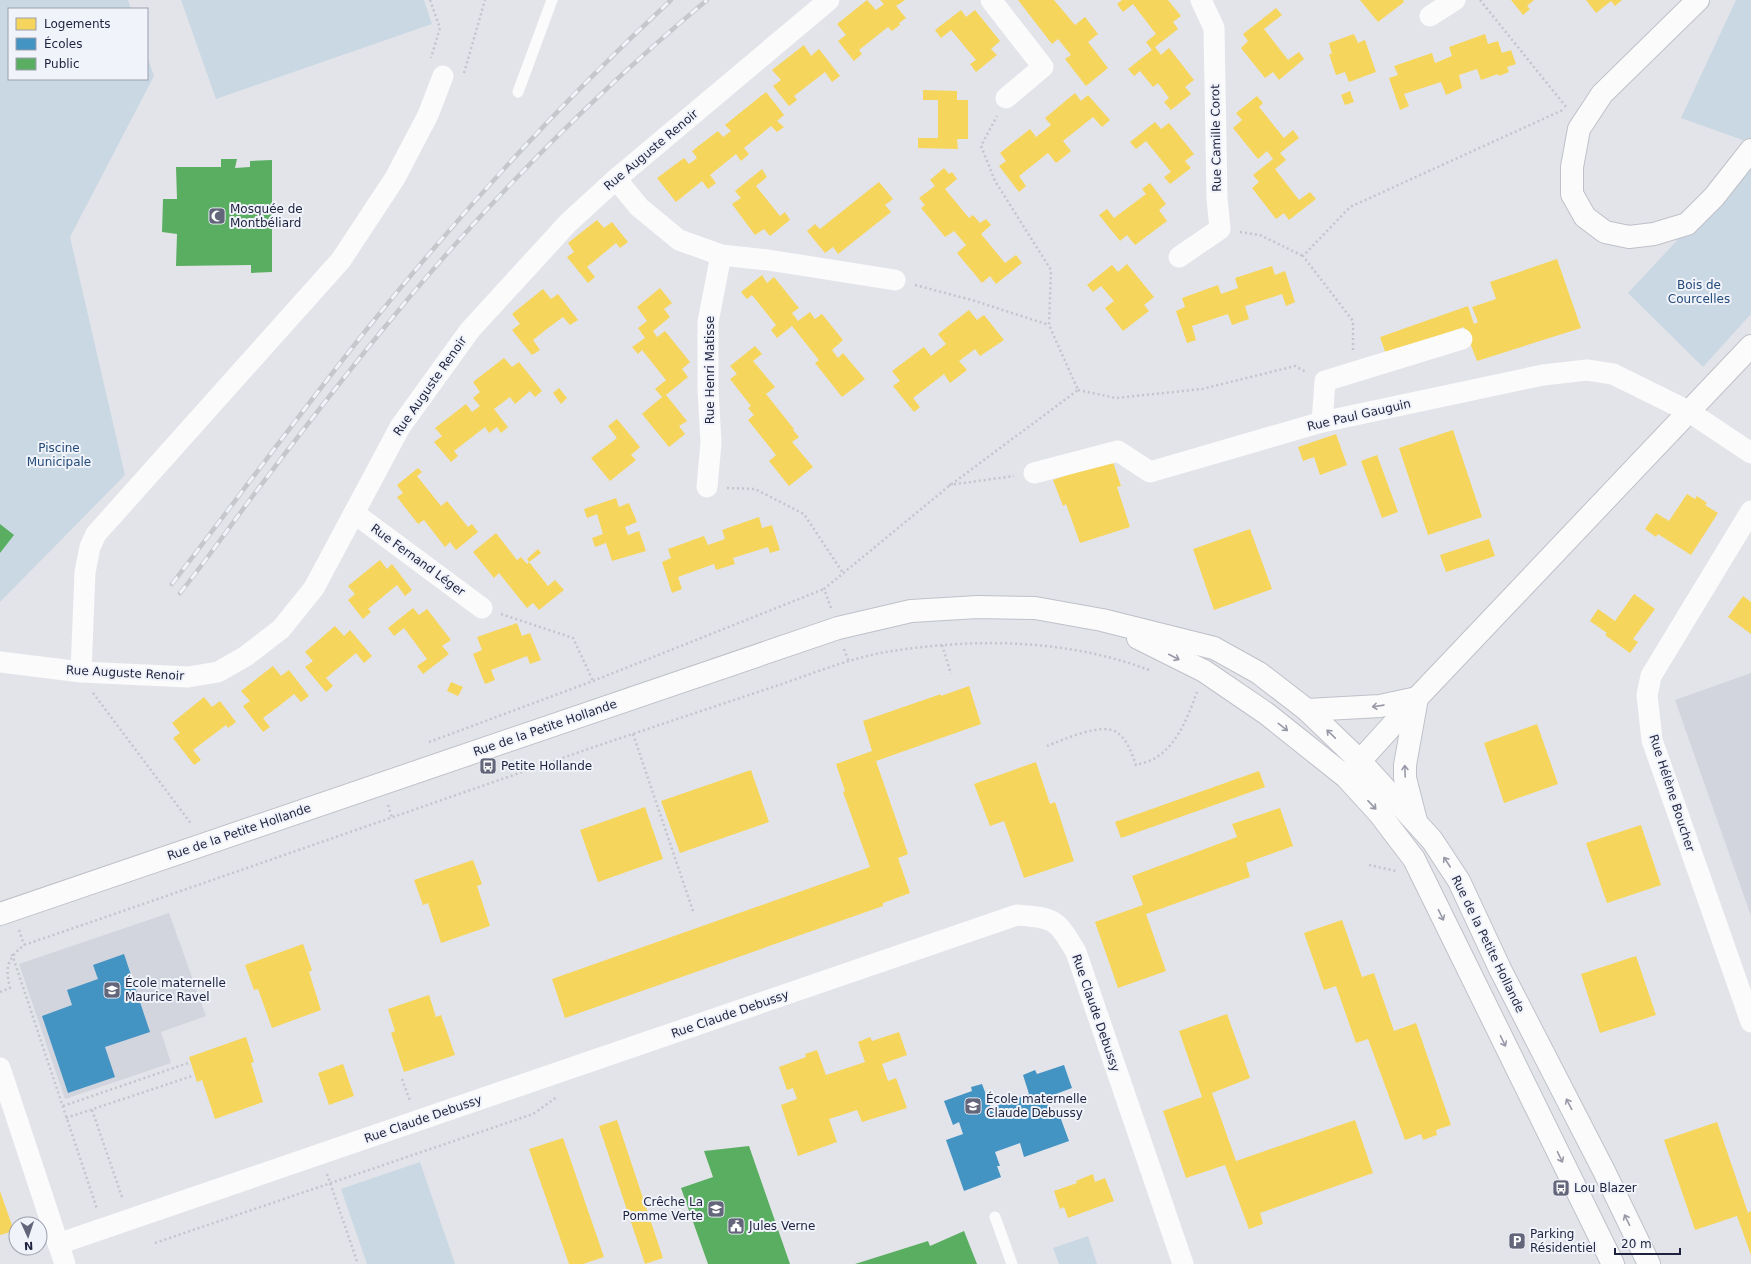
<svg xmlns="http://www.w3.org/2000/svg" width="1751" height="1264" viewBox="0 0 1751 1264" font-family="'DejaVu Sans',sans-serif">
	<style>
		.built { fill: #d2d5dd }
		.green { fill: #cad8e4 }
		.homes { fill: #f6d55c }
		.schools { fill: #4393c3 }
		.public { fill: #5aae61 }
		.lines { fill: none; stroke-linecap: round; stroke-linejoin: round }
		.secondary-casing { stroke: #bfc1c9; stroke-width: 24 }
		.path { stroke: #c3c5cd; stroke-width: 2.5; stroke-dasharray: 2 3; stroke-linecap: butt }
		.lane { stroke: #fbfbfc; stroke-width: 11 }
		.street { stroke: #fbfbfc; stroke-width: 21 }
		.secondary { stroke: #fbfbfc; stroke-width: 22 }
		.rail-casing { stroke: #c6c7cb; stroke-width: 4.5 }
		.rail { stroke: #f0f3f9; stroke-width: 3; stroke-dasharray: 9; stroke-linecap: butt }
		.oneway { stroke: #9899a7 }
		.labels { text-anchor: middle; stroke-width: 4; stroke-linejoin: round; paint-order: stroke }
		.street-label { font-size: 12px; fill: #1e223f; stroke: #f0f3f9 }
		.poi-label { font-size: 12px; fill: #1e223f; stroke: #f0f3f9; text-anchor: start }
		.park-label { font-size: 12px; fill: #244b7a; stroke: #f0f3f9 }
	</style>
	<rect width="100%" height="100%" fill="#e3e4e9"/>
	<g class="built">
		<polygon points="1751,673 1751,916 1675,700"/>
		<polygon points="169,913 206,1016 161,1032 171,1063 65,1099 19,964"/>
	</g>
	<g class="green">
		<polygon points="0,0 128,0 131,9 9,9 9,79 147,79 147,56 154,76 70,237 125,475 0,602"/>
		<polygon points="181,0 424,0 432,24 216,99"/>
		<polygon points="1736,0 1751,0 1751,143 1681,118"/>
		<polygon points="1751,161 1751,314 1703,367 1628,293"/>
		<polygon points="420,1162 455,1264 367,1264 341,1189"/>
		<polygon points="1088,1236 1097,1264 1059,1264 1053,1248"/>
	</g>
	<g class="homes">
		<polygon points="867,0 876,10 884,4 880,0 905,0 896,6 906,18 899,23 900,25 892,31 888,27 859,50 862,54 854,61 838,41 846,35 837,24"/>
		<polygon points="1018,0 1054,0 1075,25 1085,17 1098,34 1088,42 1108,68 1086,86 1065,59 1071,55 1058,39 1052,44"/>
		<polygon points="1122,0 1168,0 1181,16 1173,22 1178,29 1155,47 1161,55 1169,48 1194,80 1185,87 1191,94 1171,110 1164,102 1169,98 1158,83 1153,87 1140,71 1134,76 1128,69 1152,50 1146,42 1156,34 1133,4 1123,12 1117,4"/>
		<polygon points="1360,0 1403,0 1404,2 1378,22"/>
		<polygon points="1511,0 1534,0 1527,6 1530,9 1523,15"/>
		<polygon points="1586,0 1622,0 1615,6 1611,1 1596,13"/>
		<polygon points="1276,8 1282,15 1264,29 1288,60 1299,52 1304,59 1279,80 1273,72 1265,78 1241,48 1248,41 1243,34"/>
		<polygon points="961,10 966,17 975,10 1000,41 991,49 997,55 976,72 970,64 976,60 951,30 941,38 935,30"/>
		<polygon points="1354,34 1358,43 1365,40 1376,72 1349,82 1345,72 1336,75 1329,54 1332,54 1329,43"/>
		<polygon points="1485,34 1488,44 1498,41 1502,53 1511,50 1516,64 1507,67 1509,72 1499,76 1498,74 1481,80 1477,69 1459,75 1462,88 1446,95 1441,82 1404,94 1409,106 1400,110 1389,78 1398,75 1394,66 1432,53 1435,63 1452,56 1449,47"/>
		<polygon points="804,45 811,56 819,49 840,76 832,82 825,72 794,96 797,100 789,106 773,86 781,80 772,70"/>
		<polygon points="923,90 957,91 957,100 968,100 968,139 957,139 958,149 918,148 918,138 938,138 938,100 923,100"/>
		<polygon points="1350,91 1354,102 1345,105 1341,95"/>
		<polygon points="766,92 784,115 777,121 784,127 777,132 771,126 744,148 749,154 741,161 736,154 710,175 716,183 708,189 702,181 676,202 657,178 684,158 689,164 697,158 692,151 718,131 723,137 731,131 725,125"/>
		<polygon points="1075,93 1081,101 1088,95 1110,120 1102,127 1093,117 1063,141 1071,151 1065,156 1056,163 1048,153 1019,176 1026,186 1019,192 999,166 1006,161 1000,153 1030,129 1036,137 1051,125 1045,118"/>
		<polygon points="1257,96 1263,103 1259,107 1284,138 1293,130 1299,138 1280,153 1286,160 1275,169 1299,200 1310,192 1316,199 1289,220 1284,213 1276,219 1252,188 1259,182 1253,175 1273,159 1267,151 1258,159 1233,128 1242,120 1236,113"/>
		<polygon points="1155,122 1161,129 1169,123 1194,154 1185,161 1191,168 1170,184 1164,177 1171,172 1146,141 1136,149 1130,142"/>
		<polygon points="944,168 949,174 952,172 957,179 945,189 969,218 973,215 980,223 986,219 991,225 981,234 1005,263 1016,255 1022,263 996,284 990,276 982,283 957,253 966,245 954,231 945,237 921,208 925,205 919,198 935,186 930,180"/>
		<polygon points="762,169 767,177 756,186 780,216 785,212 790,220 770,236 764,229 755,235 732,204 741,198 735,191"/>
		<polygon points="879,182 893,199 885,205 891,212 838,254 833,247 825,253 807,231 815,224 820,229"/>
		<polygon points="1150,183 1166,204 1159,210 1167,221 1135,245 1127,235 1120,241 1099,215 1107,209 1114,218 1146,194 1142,189"/>
		<polygon points="597,220 604,228 612,222 628,242 620,248 616,243 587,267 595,277 588,283 567,257 574,252 568,243"/>
		<polygon points="1557,259 1581,328 1477,361 1464,327 1386,354 1380,337 1468,306 1474,324 1478,322 1472,307 1496,299 1490,282"/>
		<polygon points="1127,264 1154,297 1144,305 1149,311 1123,331 1105,308 1114,301 1101,286 1093,292 1087,285 1112,265 1118,272"/>
		<polygon points="1272,266 1275,275 1285,271 1295,302 1286,306 1282,294 1245,306 1249,319 1232,325 1228,314 1192,326 1196,340 1187,343 1176,311 1185,307 1182,298 1218,285 1221,294 1238,288 1235,278"/>
		<polygon points="762,275 767,283 774,277 799,308 792,313 798,321 810,312 815,319 822,314 843,340 832,350 838,358 843,353 865,379 842,397 815,363 819,360 792,326 777,338 771,330 776,325 752,295 747,299 741,292"/>
		<polygon points="660,288 672,303 664,309 670,317 653,331 657,337 665,331 690,362 682,369 688,377 666,395 687,421 679,426 685,434 669,447 642,414 662,397 655,389 666,380 642,350 638,354 632,347 645,338 638,328 647,321 637,307"/>
		<polygon points="543,289 551,299 558,294 578,320 570,325 563,317 548,328 533,340 540,350 532,355 512,330 520,324 512,314"/>
		<polygon points="969,310 977,320 984,315 1004,340 980,356 975,349 959,361 967,370 950,383 944,374 913,398 920,407 914,412 893,386 900,381 892,371 924,347 931,356 946,344 938,334"/>
		<polygon points="755,346 762,354 753,361 775,387 766,394 794,429 793,430 799,437 792,442 813,467 789,486 769,461 776,455 748,420 754,415 748,408 751,406 730,379 737,374 730,366"/>
		<polygon points="504,358 512,367 519,362 542,391 535,397 530,391 515,404 510,397 494,409 508,427 501,433 497,427 489,433 485,427 454,451 458,456 451,462 434,442 442,436 435,428 466,404 472,412 480,406 473,398 480,392 473,382"/>
		<polygon points="559,388 567,398 561,404 553,393"/>
		<polygon points="617,419 640,447 631,455 636,460 610,481 591,458 617,438 608,426"/>
		<polygon points="1453,430 1482,517 1428,535 1399,448"/>
		<polygon points="1336,434 1347,465 1320,475 1314,457 1303,461 1298,447"/>
		<polygon points="1377,455 1398,512 1382,518 1361,461"/>
		<polygon points="1112,459 1121,486 1117,487 1130,527 1080,543 1066,504 1063,506 1053,480"/>
		<polygon points="418,468 422,472 417,476 441,506 447,501 468,527 472,524 478,532 456,550 450,542 445,547 424,520 418,524 397,497 403,493 397,485"/>
		<polygon points="1687,494 1695,499 1697,496 1707,503 1705,505 1718,513 1691,555 1658,534 1656,537 1645,529 1656,513 1669,521"/>
		<polygon points="616,498 619,507 629,503 637,522 625,527 628,535 639,531 646,551 612,561 606,543 595,547 592,538 603,534 597,514 587,518 584,509"/>
		<polygon points="759,517 762,528 772,525 780,550 770,553 768,547 733,558 735,564 716,570 714,564 678,577 682,589 672,593 662,562 671,558 668,549 704,536 708,545 725,539 722,530"/>
		<polygon points="1250,529 1272,589 1214,610 1193,549"/>
		<polygon points="496,533 517,560 521,557 527,564 529,562 548,586 555,580 564,590 539,610 533,603 527,608 499,573 494,578 473,552"/>
		<polygon points="1489,539 1495,556 1446,572 1440,555"/>
		<polygon points="538,549 541,553 529,562 527,559"/>
		<polygon points="380,560 387,569 392,564 412,590 405,596 397,585 368,609 371,612 363,619 348,600 355,594 348,586"/>
		<polygon points="1634,594 1655,609 1633,639 1638,642 1630,653 1605,635 1607,633 1590,621 1598,609 1615,621"/>
		<polygon points="1743,596 1751,602 1751,634 1728,617"/>
		<polygon points="413,608 419,615 427,609 451,640 442,646 449,654 423,674 417,666 427,659 416,644 404,628 394,636 388,628"/>
		<polygon points="517,623 522,636 530,633 541,660 530,664 527,656 491,670 495,680 485,684 473,654 482,650 477,637"/>
		<polygon points="335,626 344,636 350,630 372,656 364,663 356,653 326,678 333,686 326,692 305,667 313,661 305,652"/>
		<polygon points="273,666 281,676 289,670 309,696 301,702 294,694 279,706 263,718 270,727 263,732 243,706 250,701 241,691"/>
		<polygon points="451,682 463,687 458,696 447,691"/>
		<polygon points="969,686 981,724 876,761 908,854 898,858 910,893 883,903 883,906 565,1018 552,979 870,867 843,792 845,791 836,764 872,751 863,721 941,694 941,696"/>
		<polygon points="204,697 212,707 220,701 236,722 228,728 226,725 193,750 201,760 194,765 173,738 180,733 172,723"/>
		<polygon points="1537,724 1558,784 1504,803 1484,743"/>
		<polygon points="1036,762 1050,804 1055,802 1074,861 1024,878 1004,821 990,826 974,784"/>
		<polygon points="751,770 769,822 680,853 661,801"/>
		<polygon points="1259,771 1265,787 1121,838 1115,822"/>
		<polygon points="645,807 663,859 598,882 580,830"/>
		<polygon points="1280,808 1293,846 1246,863 1250,877 1146,914 1166,971 1118,988 1095,922 1143,905 1132,876 1237,837 1232,824"/>
		<polygon points="1641,825 1661,885 1607,903 1586,843"/>
		<polygon points="473,860 482,884 477,886 490,926 441,943 428,903 423,905 414,880"/>
		<polygon points="1342,920 1362,977 1374,973 1394,1031 1416,1023 1451,1125 1436,1130 1437,1135 1423,1140 1421,1134 1405,1140 1368,1039 1356,1043 1336,986 1324,990 1304,933"/>
		<polygon points="303,944 312,970 309,972 321,1010 272,1028 258,989 254,990 245,965"/>
		<polygon points="1636,956 1656,1015 1600,1033 1581,974"/>
		<polygon points="429,995 436,1017 441,1015 455,1055 404,1072 391,1033 395,1031 388,1009"/>
		<polygon points="1227,1014 1250,1078 1212,1093 1236,1161 1355,1120 1373,1173 1260,1213 1263,1224 1249,1229 1225,1165 1186,1178 1163,1111 1202,1097 1179,1031"/>
		<polygon points="899,1032 907,1055 882,1064 888,1081 896,1078 907,1108 862,1122 857,1110 829,1119 837,1142 798,1156 781,1105 797,1099 793,1088 787,1090 779,1067 806,1057 805,1054 817,1050 826,1075 865,1062 858,1042 870,1037 872,1041"/>
		<polygon points="246,1037 254,1062 251,1063 263,1102 215,1119 202,1080 197,1082 189,1057"/>
		<polygon points="343,1064 354,1096 329,1105 318,1073"/>
		<polygon points="617,1120 663,1258 645,1264 599,1126"/>
		<polygon points="1717,1122 1748,1213 1751,1211 1751,1255 1737,1216 1695,1230 1664,1140"/>
		<polygon points="563,1138 604,1257 583,1264 569,1264 529,1149"/>
		<polygon points="1093,1174 1095,1182 1105,1178 1114,1201 1068,1218 1064,1207 1060,1209 1054,1191 1077,1183 1076,1181"/>
		<polygon points="0,1191 14,1231 0,1235"/>
	</g>
	<g class="schools">
		<polygon points="124,954 150,1032 105,1047 115,1077 68,1093 42,1016 72,1005 67,990 98,979 93,965"/>
		<polygon points="1064,1065 1072,1088 1045,1098 1051,1114 1058,1111 1069,1141 1024,1157 1020,1143 995,1152 1000,1166 997,1166 1001,1177 964,1191 946,1140 963,1134 959,1122 953,1125 944,1101 972,1091 971,1087 982,1084 991,1108 1029,1094 1023,1075 1035,1070 1037,1074"/>
	</g>
	<g class="public">
		<polygon points="221,159 237,159 235,168 250,167 250,161 272,160 272,272 251,273 251,265 176,266 177,234 162,232 163,199 177,199 176,167 221,167"/>
		<polygon points="0,524 14,535 0,553"/>
		<polygon points="749,1146 790,1264 708,1264 681,1188 713,1177 704,1151"/>
		<polygon points="964,1231 977,1264 855,1264 928,1241 930,1246"/>
	</g>
	<g class="lines">
		<g class="secondary-casing">
			<g id="secondary">
				<polyline points="1698,0 1602,94 1579,129 1572,167 1572,194 1585,217 1605,232 1629,237 1654,234 1687,224 1714,197 1751,150"/>
				<polyline points="1138,638 1204,671 1267,714 1346,777 1379,813 1414,859 1613,1264"/>
				<polyline points="1307,710 1380,706 1417,698 1405,765 1405,778 1416,821"/>
				<polyline points="1350,772 1417,698 1751,346"/>
				<polyline points="0,914 838,628 911,611 978,607 1035,608 1102,620 1214,648 1259,673 1307,710 1360,761 1432,840 1459,881 1500,969 1604,1171 1649,1264"/>
			</g>
		</g>
		<g class="path">
			<polyline points="430,0 440,28 431,58"/>
			<polyline points="1480,0 1567,108"/>
			<polyline points="464,73 485,0"/>
			<polyline points="1240,232 1260,235 1303,256"/>
			<polyline points="915,285 972,300 1049,325"/>
			<polyline points="1353,350 1353,321 1303,256 1350,207 1565,109"/>
			<polyline points="1078,390 1116,398 1202,389 1295,366 1306,372"/>
			<polyline points="949,485 1014,476"/>
			<polyline points="727,488 755,489 804,514 843,573"/>
			<polyline points="831,608 824,589 949,486 1078,390 1049,325 1051,270 995,181 981,146 997,116"/>
			<polyline points="501,614 573,638 593,681"/>
			<polyline points="942,645 951,674"/>
			<polyline points="844,649 849,662"/>
			<polyline points="93,693 192,825"/>
			<polyline points="633,734 694,914"/>
			<polyline points="429,742 593,681 824,589"/>
			<path d="M1047,746C1063,740 1103,721 1118,733C1128,741 1132,754 1136,765C1143,763 1151,761 1157,757C1179,742 1188,716 1197,692"/>
			<polyline points="388,805 392,818"/>
			<polyline points="1369,865 1396,871"/>
			<polyline points="19,930 24,945"/>
			<polyline points="12,954 97,1209"/>
			<path d="M0,992L10,988C5,967 7,959 24,945C214,880 404,813 594,747C653,727 713,707 773,687C812,674 852,657 892,651C977,638 1067,639 1149,670"/>
			<polyline points="402,1079 410,1101"/>
			<polyline points="63,1106 188,1063"/>
			<polyline points="92,1110 123,1200"/>
			<polyline points="66,1118 192,1076"/>
			<polyline points="327,1174 358,1264"/>
			<polyline points="155,1243 533,1114 557,1097"/>
		</g>
		<g class="lane">
			<polyline points="518,92 552,0"/>
			<polyline points="995,1217 1012,1264"/>
		</g>
		<g class="street">
			<polyline points="991,0 1043,67 1006,98"/>
			<polyline points="1430,16 1455,0"/>
			<polyline points="616,179 639,207 679,240 696,246 721,255 768,260 895,280"/>
			<polyline points="1179,257 1220,229 1217,198 1214,28 1201,0"/>
			<polyline points="1322,422 1325,381 1462,339"/>
			<polyline points="1034,473 1118,451 1150,472 1322,422 1543,375 1587,370 1613,374 1688,411 1751,453"/>
			<polyline points="707,487 711,443 708,390 708,322 721,255"/>
			<polyline points="1751,511 1651,676 1647,695 1652,740 1751,1022"/>
			<polyline points="354,513 482,608"/>
			<polyline points="0,662 81,672 188,677 218,672 246,656 281,629 314,588 400,427 470,330 568,223 616,179 829,0"/>
			<polyline points="81,672 85,572 90,547 96,534 341,260 395,178 428,115 443,76"/>
			<polyline points="0,1068 65,1264"/>
			<path d="M58,1244L1017,915C1056,918 1056,919 1076,952L1183,1264"/>
		</g>
		<use href="#secondary" class="secondary"/>
		<g class="rail-casing">
			<g id="rail">
				<path d="M172,584C237,499 300,413 367,329C461,212 561,102 671,0"/>
				<path d="M180,593C205,562 228,529 252,497C292,444 333,391 375,339C474,216 586,101 707,0"/>
			</g>
		</g>
		<use href="#rail" class="rail"/>
	</g>
	<defs><path id="oneway-shaft" d="M-6 0H5M1.5-3L5.5 0L1.5 3" fill="none" stroke-width="1.6" stroke-linecap="round" stroke-linejoin="round"/></defs>
	<g class="oneway">
		<use href="#oneway-shaft" transform="translate(1174 657) rotate(27)"/>
		<use href="#oneway-shaft" transform="translate(1378 706) rotate(172)"/>
		<use href="#oneway-shaft" transform="translate(1283 727) rotate(38)"/>
		<use href="#oneway-shaft" transform="translate(1331 734) rotate(-136)"/>
		<use href="#oneway-shaft" transform="translate(1405 771) rotate(-92)"/>
		<use href="#oneway-shaft" transform="translate(1372 805) rotate(47)"/>
		<use href="#oneway-shaft" transform="translate(1447 862) rotate(-123)"/>
		<use href="#oneway-shaft" transform="translate(1441 915) rotate(64)"/>
		<use href="#oneway-shaft" transform="translate(1503 1041) rotate(64)"/>
		<use href="#oneway-shaft" transform="translate(1569 1104) rotate(-117)"/>
		<use href="#oneway-shaft" transform="translate(1560 1157) rotate(64)"/>
		<use href="#oneway-shaft" transform="translate(1627 1220) rotate(-116)"/>
	</g>
	<defs>
		<g id="mosque-square" transform="scale(0.9)"><rect x="-9" y="-9" width="18" height="18" rx="4" fill="#63667a" stroke="#f0f3f9"/><path d="M3.5-4.9A6 6 0 1 0 3.5 4.9A5 5 0 1 1 3.5-4.9Z" fill="#fff"/></g>
		<g id="bus-square" transform="scale(0.9)"><rect x="-9" y="-9" width="18" height="18" rx="4" fill="#63667a" stroke="#f0f3f9"/><path d="M-5-6H5V4H4V6H2V4H-2V6H-4V4H-5ZM-3.5-4V0h7V-4ZM-3.5 1.2v1.5H-2V1.2ZM2 1.2v1.5H3.5V1.2Z" fill="#fff"/></g>
		<g id="school-square" transform="scale(0.9)"><rect x="-9" y="-9" width="18" height="18" rx="4" fill="#63667a" stroke="#f0f3f9"/><path d="M0-5L7-2L0 1L-7-2ZM-4 1L0 2.5L4 1V4Q0 6-4 4Z" fill="#fff"/></g>
		<g id="civic-square" transform="scale(0.9)"><rect x="-9" y="-9" width="18" height="18" rx="4" fill="#63667a" stroke="#f0f3f9"/><path d="M-.6-6.5H3V-4.5H.6V-3L4-1V1h2V6H-6V1h2V-1L-.6-3ZM-1.2 2.5V6h2.4V2.5Z" fill="#fff"/></g>
		<g id="parking-square" transform="scale(0.9)"><rect x="-9" y="-9" width="18" height="18" rx="4" fill="#63667a" stroke="#f0f3f9"/><path d="M-3.5-5.5H1a3.5 3.5 0 0 1 0 7H-1V5.5H-3.5ZM-1-3.4V-.6H.8a1.4 1.4 0 0 0 0-2.8Z" fill="#fff"/></g>
	</defs>
	<g fill-rule="evenodd">
		<use href="#mosque-square" x="217" y="216"/>
		<use href="#bus-square" x="488" y="766"/>
		<use href="#school-square" x="112" y="990"/>
		<use href="#school-square" x="973" y="1106"/>
		<use href="#bus-square" x="1561" y="1188"/>
		<use href="#school-square" x="716" y="1209"/>
		<use href="#civic-square" x="736" y="1226"/>
		<use href="#parking-square" x="1517" y="1241"/>
	</g>
	<g class="labels">
		<g class="street-label">
			<text transform="translate(1216 138) rotate(-91)" y="4">Rue Camille Corot</text>
			<text transform="translate(651 150) rotate(-40)" y="4">Rue Auguste Renoir</text>
			<text transform="translate(710 370) rotate(-90)" y="4">Rue Henri Matisse</text>
			<text transform="translate(430 386) rotate(-55)" y="4">Rue Auguste Renoir</text>
			<text transform="translate(1359 415) rotate(-13)" y="4">Rue Paul Gauguin</text>
			<text transform="translate(418 560) rotate(36)" y="4">Rue Fernand Léger</text>
			<text transform="translate(125 673) rotate(3)" y="4">Rue Auguste Renoir</text>
			<text transform="translate(545 728) rotate(-19)" y="4">Rue de la Petite Hollande</text>
			<text transform="translate(1672 793) rotate(72)" y="4">Rue Hélène Boucher</text>
			<text transform="translate(239 832) rotate(-19)" y="4">Rue de la Petite Hollande</text>
			<text transform="translate(1488 944) rotate(64)" y="4">Rue de la Petite Hollande</text>
			<text transform="translate(1096 1013) rotate(71)" y="4">Rue Claude Debussy</text>
			<text transform="translate(730 1014) rotate(-19)" y="4">Rue Claude Debussy</text>
			<text transform="translate(423 1119) rotate(-19)" y="4">Rue Claude Debussy</text>
		</g>
		<g class="poi-label">
			<text x="230" y="213">Mosquée de<tspan x="230" dy="14">Montbéliard</tspan></text>
			<text x="501" y="770">Petite Hollande</text>
			<text x="125" y="987">École maternelle<tspan x="125" dy="14">Maurice Ravel</tspan></text>
			<text x="986" y="1103">École maternelle<tspan x="986" dy="14">Claude Debussy</tspan></text>
			<text x="1574" y="1192">Lou Blazer</text>
			<text x="703" y="1206" text-anchor="end">Crêche La<tspan x="703" dy="14">Pomme Verte</tspan></text>
			<text x="749" y="1230">Jules Verne</text>
			<text x="1530" y="1238">Parking<tspan x="1530" dy="14">Résidentiel</tspan></text>
		</g>
		<g class="park-label">
			<text x="1699" y="289">Bois de<tspan x="1699" dy="14">Courcelles</tspan></text>
			<text x="59" y="452">Piscine<tspan x="59" dy="14">Municipale</tspan></text>
		</g>
	</g>
	<rect x="8" y="8" width="140" height="72" fill="#f0f3f9" stroke="#9c9faf"/>
	<rect x="16" y="18" width="20" height="12" fill="#f6d55c" stroke="#9c9faf"/>
	<text x="44" y="28" font-size="12" fill="#1e223f">Logements</text>
	<rect x="16" y="38" width="20" height="12" fill="#4393c3" stroke="#9c9faf"/>
	<text x="44" y="48" font-size="12" fill="#1e223f">Écoles</text>
	<rect x="16" y="58" width="20" height="12" fill="#5aae61" stroke="#9c9faf"/>
	<text x="44" y="68" font-size="12" fill="#1e223f">Public</text>
	<g transform="translate(28 1236) rotate(177)"><circle r="19" fill="#f0f3f9" stroke="#9c9faf"/>
	<path d="M0-3L7 15L0 10L-7 15Z" fill="#63667a"/>
	<text y="-6" font-size="11" font-weight="bold" text-anchor="middle" fill="#1e223f">N</text>
	</g>
	<path d="M1615 1248v6h65v-6" fill="none" stroke="#1e223f" stroke-width="2"/>
	<text x="1621" y="1248" font-size="12" fill="#1e223f" stroke="#f0f3f9" stroke-width="3" paint-order="stroke">20 m</text>
</svg>
